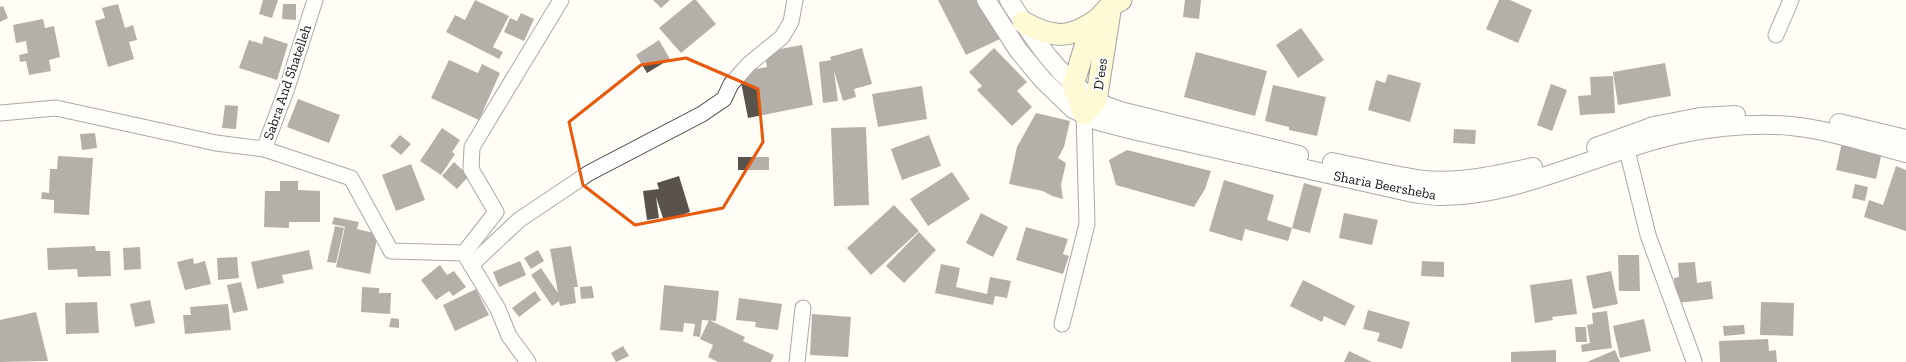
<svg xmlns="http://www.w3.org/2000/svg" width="1906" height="362" viewBox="0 0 1906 362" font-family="'Zilla Slab',serif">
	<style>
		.building { fill: #5a524d }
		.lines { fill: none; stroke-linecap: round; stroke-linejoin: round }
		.minor-casing { stroke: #444; stroke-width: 17 }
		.tertiary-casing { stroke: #444; stroke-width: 20 }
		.secondary-casing { stroke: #333; stroke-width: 23 }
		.minor { stroke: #fff; stroke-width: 15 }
		.tertiary { stroke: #fff; stroke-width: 18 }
		.secondary { stroke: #fff6b0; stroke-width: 21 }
		.marked { fill: none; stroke: #e8590c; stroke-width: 3; stroke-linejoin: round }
		.labels { text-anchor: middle; stroke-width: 4; stroke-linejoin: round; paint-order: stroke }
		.street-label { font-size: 14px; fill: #111; stroke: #fff }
	</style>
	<rect width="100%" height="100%" fill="#fffdf5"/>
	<g class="building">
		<polygon points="263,0 278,0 272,18 259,14"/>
		<polygon points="475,0 509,16 493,47 503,52 499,59 446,32 455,15 465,20"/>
		<polygon points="653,0 670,0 661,8"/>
		<polygon points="693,0 696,0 716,24 681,53 659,28"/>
		<polygon points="938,0 980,0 1000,39 966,55"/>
		<polygon points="1185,0 1201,0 1199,19 1183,17"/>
		<polygon points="1499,0 1510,0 1532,10 1518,43 1486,29"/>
		<polygon points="118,4 125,28 133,25 137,40 129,42 134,59 108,67 95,21 105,18 102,8"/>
		<polygon points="283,4 296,4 296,20 282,19"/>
		<polygon points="3,6 8,18 0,22 0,7"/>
		<polygon points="521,13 534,19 524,41 504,32 510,18 517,21"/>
		<polygon points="43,19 45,28 54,26 60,57 49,60 51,71 29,75 26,61 20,62 19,55 28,53 26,41 16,43 13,25"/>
		<polygon points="1301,28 1324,60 1298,78 1276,45"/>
		<polygon points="264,36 288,44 277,80 239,68 249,40 262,44"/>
		<polygon points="659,40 670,59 647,73 636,55"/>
		<polygon points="802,45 813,105 748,118 739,72 767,67 764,52"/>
		<polygon points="862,48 872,84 854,89 856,97 843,101 834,71 838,101 823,103 819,62 831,60 830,57"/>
		<polygon points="994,48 1027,82 1017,91 1032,107 1012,126 977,90 982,86 969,72"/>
		<polygon points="1196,52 1267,71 1255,116 1184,97"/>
		<polygon points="449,60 478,73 482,64 500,73 479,120 431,98"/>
		<polygon points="1665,63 1671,96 1618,105 1613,72"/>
		<polygon points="1388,74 1421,83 1410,122 1368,110 1376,80 1385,83"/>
		<polygon points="1613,76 1615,113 1580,115 1578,96 1591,95 1590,77"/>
		<polygon points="1551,84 1567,90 1552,131 1537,125"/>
		<polygon points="1273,85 1326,97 1317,136 1289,130 1289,127 1265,121"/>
		<polygon points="922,86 927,119 878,127 872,94"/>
		<polygon points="298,99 340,115 329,143 287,127"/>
		<polygon points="225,105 238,106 236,129 222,128"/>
		<polygon points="1036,113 1070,121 1064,147 1058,158 1066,163 1061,185 1063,199 1052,196 1043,191 1009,184 1017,147"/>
		<polygon points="866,127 869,205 834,206 831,128"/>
		<polygon points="442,128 460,140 452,152 455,154 441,175 420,161"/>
		<polygon points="1454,129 1476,130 1475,144 1453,143"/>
		<polygon points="95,133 97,148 82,150 80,134"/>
		<polygon points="400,135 411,144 401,155 390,146"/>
		<polygon points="929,135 941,166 902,180 891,149"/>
		<polygon points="1842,142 1882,152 1876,179 1836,170"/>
		<polygon points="1127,150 1211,171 1205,189 1194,207 1116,185 1109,160"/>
		<polygon points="58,156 93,158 89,215 54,213 54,200 41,199 42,192 49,193 50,169 57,169"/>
		<rect x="738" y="157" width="31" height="13"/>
		<polygon points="454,162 469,176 457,189 442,176"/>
		<polygon points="411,164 425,200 396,211 382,175"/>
		<polygon points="1896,166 1906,170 1906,231 1864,217 1869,200 1883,205"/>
		<polygon points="952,172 970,199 928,226 910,199"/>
		<polygon points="679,176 690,212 664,221 656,197 659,218 647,220 643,191 659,189 657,183"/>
		<polygon points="1224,180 1274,195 1267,220 1292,228 1288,241 1245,229 1242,241 1209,231"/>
		<polygon points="280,181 298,181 298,190 320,191 320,222 289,222 289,228 264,227 265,191 280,191"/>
		<polygon points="1304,183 1322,188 1310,233 1292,228"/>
		<polygon points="1855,184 1868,187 1865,201 1852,198"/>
		<polygon points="894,205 919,231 871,275 847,248"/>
		<polygon points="981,213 1008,227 993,257 966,243"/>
		<polygon points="1344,213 1378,220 1372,245 1339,238"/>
		<polygon points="334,217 359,222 357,229 378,234 370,274 336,267 345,227 332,224"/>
		<polygon points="335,226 344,228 336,263 327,262"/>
		<polygon points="1026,227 1068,239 1063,254 1069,256 1063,274 1016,260"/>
		<polygon points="919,232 936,250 904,283 886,266"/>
		<polygon points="95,246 96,251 110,251 111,276 78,277 77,269 48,270 47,248"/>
		<polygon points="571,246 578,287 574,287 576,303 560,306 559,301 552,306 531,275 541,268 558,293 550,249"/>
		<polygon points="140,247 141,269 124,270 123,248"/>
		<polygon points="309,250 313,269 282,275 284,283 257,289 251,262"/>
		<polygon points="538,250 544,261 531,269 524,258"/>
		<polygon points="1618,255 1639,255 1640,291 1619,291"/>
		<polygon points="237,257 239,278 218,280 217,258"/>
		<polygon points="193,258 194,264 205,261 211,284 185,290 177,262"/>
		<polygon points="520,261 526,275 499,287 493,272"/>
		<polygon points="1422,261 1444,262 1444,277 1421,276"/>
		<polygon points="1695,262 1697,283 1711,281 1713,299 1677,303 1674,278 1679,277 1678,263"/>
		<polygon points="941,264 960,268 956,287 987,294 990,277 1011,281 1007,298 995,296 993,305 935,293"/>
		<polygon points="440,265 447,275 454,271 466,287 453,296 449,291 436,300 421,280"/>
		<polygon points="1611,271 1618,304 1593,309 1586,276"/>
		<polygon points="1572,279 1577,314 1552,317 1553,320 1535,323 1530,285"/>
		<polygon points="1303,280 1355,306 1345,326 1324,316 1322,322 1290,306"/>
		<polygon points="241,282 248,310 233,313 227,285"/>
		<polygon points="664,285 719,291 716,321 702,320 700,337 693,336 695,324 684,323 683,332 660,330"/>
		<polygon points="592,286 594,298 581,299 580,287"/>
		<polygon points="362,287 379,288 379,293 391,293 390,314 361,312"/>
		<polygon points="476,289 489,315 455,331 443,305"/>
		<polygon points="535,291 541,300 519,317 512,308"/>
		<polygon points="739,298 782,304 778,330 755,327 756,322 736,320"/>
		<polygon points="150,300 155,323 135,327 130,304"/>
		<polygon points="97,302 99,333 66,334 65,303"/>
		<polygon points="1761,302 1794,303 1793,336 1760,335"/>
		<polygon points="228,304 231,330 185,334 183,315 191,315 190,307"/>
		<polygon points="1368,310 1410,322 1402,349 1377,341 1380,333 1363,329"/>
		<polygon points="1607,311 1612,348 1582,352 1581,345 1590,343 1587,325 1593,324 1592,313"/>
		<polygon points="36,312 48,361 0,362 0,320"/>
		<polygon points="812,314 851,317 848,357 810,355"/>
		<polygon points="391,318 399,319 399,328 389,327"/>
		<polygon points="1644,319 1651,351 1620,358 1613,326"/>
		<polygon points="709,320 745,337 743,341 774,355 771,362 718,362 708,357 713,345 700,339"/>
		<polygon points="1744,325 1745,334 1724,336 1723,326"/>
		<polygon points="1575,327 1586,327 1587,342 1576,342"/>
		<polygon points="1768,339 1769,351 1776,350 1777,362 1720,362 1719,341"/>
		<polygon points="623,346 629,356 616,362 611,353"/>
		<polygon points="1556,350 1556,362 1511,362 1511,352"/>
		<polygon points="1615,350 1620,362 1587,362"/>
		<polygon points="1349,351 1372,362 1344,362"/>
	</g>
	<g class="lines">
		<g class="minor-casing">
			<g id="minor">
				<polyline points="315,0 287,88 264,149 351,178 391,251 464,253 498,309 509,336 528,362"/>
				<polyline points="1776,35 1791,0"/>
				<polyline points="0,113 56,108 216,143 264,149"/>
				<polyline points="1624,138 1648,235 1694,361"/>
				<polyline points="464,253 496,212 471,169 472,147 561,0"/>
				<polyline points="471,265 519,220 589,173 702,114 724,99 731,84 749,64 782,37 791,22 795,0"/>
				<polyline points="1062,324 1087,224 1084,114"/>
				<polyline points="797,362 803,308"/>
			</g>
		</g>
		<g class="tertiary-casing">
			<g id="tertiary">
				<path d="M986,0L1018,50L1043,80L1073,109L1098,121L1137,131L1413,193C1422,194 1431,196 1440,196C1511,197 1590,157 1659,139C1699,128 1750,122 1791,126C1830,130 1868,143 1906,153"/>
				<path d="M1009,0C1033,37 1057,76 1095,100C1102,105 1112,108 1120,111L1299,155"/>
				<polyline points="1839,123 1906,139"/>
				<polyline points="1596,147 1654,126 1700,117 1736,115"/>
				<path d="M1332,162C1363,168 1393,176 1425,180C1462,183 1498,175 1533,167"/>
			</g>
		</g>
		<g class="secondary-casing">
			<g id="secondary">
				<polyline points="1111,5 1096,101 1084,114 1073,85 1087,40 1098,19 1111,5 1121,0"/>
				<path d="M1023,22C1054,39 1070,39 1098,19"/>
			</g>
		</g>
		<use href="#minor" class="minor"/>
		<use href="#tertiary" class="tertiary"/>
		<use href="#secondary" class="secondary"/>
	</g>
	<path d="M0 0H1906V362H0ZM686,58L758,89L763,142L723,208L635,225L583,185L569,122L641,65Z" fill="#fffdf5" fill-opacity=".55" fill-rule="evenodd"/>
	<path class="marked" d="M686,58L758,89L763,142L723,208L635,225L583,185L569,122L641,65Z"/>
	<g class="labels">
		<g class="street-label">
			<text transform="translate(1100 74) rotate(-82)" y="5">D'ees</text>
			<text transform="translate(287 82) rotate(-71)" y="5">Sabra And Shatelleh</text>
			<text transform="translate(1385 185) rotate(11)" y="5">Sharia Beersheba</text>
		</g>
	</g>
</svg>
